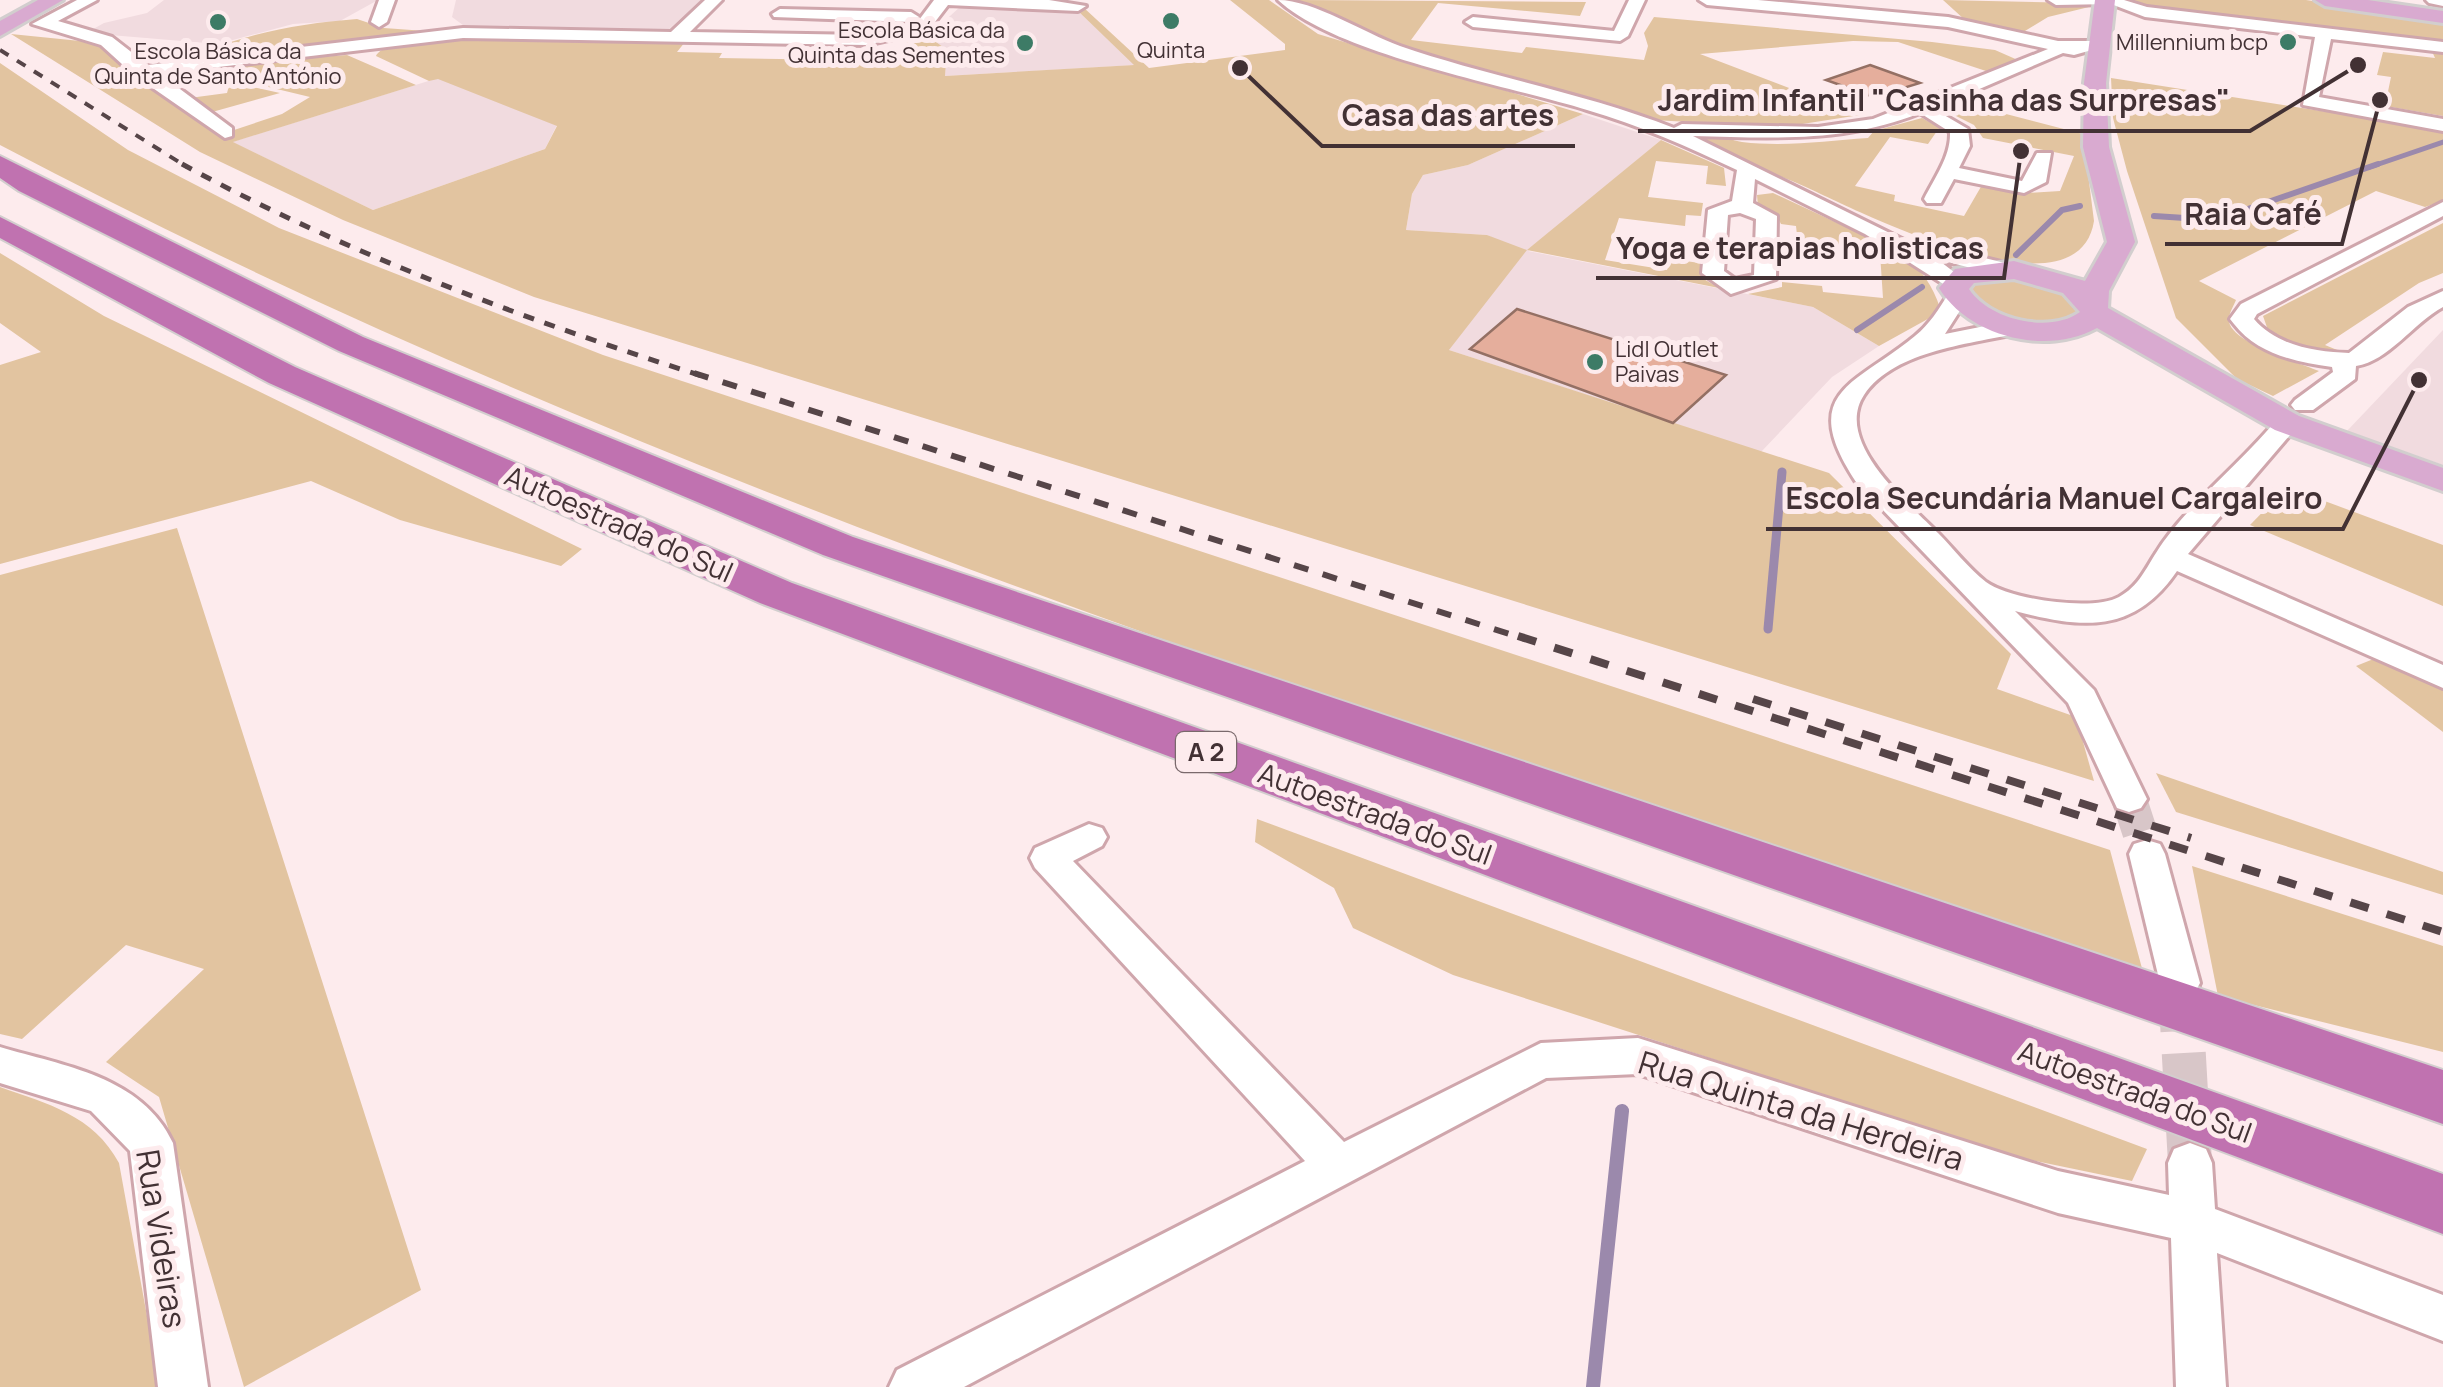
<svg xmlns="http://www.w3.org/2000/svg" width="2443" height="1387" viewBox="0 0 2443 1387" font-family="Manrope,sans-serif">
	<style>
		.built { fill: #f1dbdf }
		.green { fill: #e2c4a0 }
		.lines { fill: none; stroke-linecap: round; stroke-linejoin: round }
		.stream-far3 { stroke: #9b89ac; stroke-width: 5 }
		.stream-far2 { stroke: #9b89ac; stroke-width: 6 }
		.stream-far1 { stroke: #9b89ac; stroke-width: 9 }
		.stream { stroke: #9b89ac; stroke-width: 14 }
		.building { fill: #e5ae9c; stroke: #947064; stroke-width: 2.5 }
		.minor-tunnel-far1 { stroke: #d8c6c8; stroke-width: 35; stroke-dasharray: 35 18; stroke-linecap: butt }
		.minor-tunnel { stroke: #d8c6c8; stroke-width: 44; stroke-dasharray: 44 22; stroke-linecap: butt }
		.minor-casing { stroke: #cfa6ac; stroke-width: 6 }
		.major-casing { stroke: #d2cece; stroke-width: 6 }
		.highway-casing { stroke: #d2cece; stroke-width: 4 }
		.minor { fill: #fff; fill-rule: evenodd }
		.major { fill: #d9aad0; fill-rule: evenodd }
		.highway { fill: #c072b0; fill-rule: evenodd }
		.rail-far3 { stroke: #564548; stroke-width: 4; stroke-dasharray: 10 10; stroke-linecap: butt }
		.rail-far2 { stroke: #564548; stroke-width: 5; stroke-dasharray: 11 11; stroke-linecap: butt }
		.rail-far1 { stroke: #564548; stroke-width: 6; stroke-dasharray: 15 15; stroke-linecap: butt }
		.rail { stroke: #564548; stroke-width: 8; stroke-dasharray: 19 19; stroke-linecap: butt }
		.poi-dot { fill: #3d7b66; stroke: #fdebed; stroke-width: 4 }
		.labels { text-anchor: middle; stroke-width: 10; stroke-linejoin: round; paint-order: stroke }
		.far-poi-label { font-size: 22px; fill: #423134; stroke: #fdebed; text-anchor: end }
		.shield { fill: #fdebed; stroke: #7a696c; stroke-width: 2.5 }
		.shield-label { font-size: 25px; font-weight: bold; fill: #423134 }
		.street-label { font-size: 28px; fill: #423134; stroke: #fdebed }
		.near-street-label { font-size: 32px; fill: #423134; stroke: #fdebed }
		.leader { fill: none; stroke: #423134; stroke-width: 4 }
		.callout-dot { fill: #423134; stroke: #fdebed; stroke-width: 4 }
		.callout-label { font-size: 30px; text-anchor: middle; font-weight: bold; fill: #423134; stroke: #fdebed; stroke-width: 10; stroke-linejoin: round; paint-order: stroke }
	</style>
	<rect width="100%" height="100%" fill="#fdebed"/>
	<g class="built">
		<polygon points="164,0 378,0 340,21 293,24 218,44 86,33 104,23 147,13"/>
		<polygon points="456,0 701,0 666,32 467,28 452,17"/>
		<polygon points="961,6 1078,11 1135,65 945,76 947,50 928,36"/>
		<polygon points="438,78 557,125 545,149 373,210 232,142"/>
		<polygon points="1583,114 1661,140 1528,251 1813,307 1879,346 1832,377 1761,452 1449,350 1510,246 1487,235 1406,230 1412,194 1423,175 1468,165"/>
		<polygon points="2443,330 2443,465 2347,431"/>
	</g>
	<g class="green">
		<path d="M1230,0H1269L1318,34L1583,114L1468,165L1423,175L1412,194L1406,230L1487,235L1527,250L1661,140L1724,168L1726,186L1706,184L1708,166L1656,161L1648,197L1703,203L1701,216L1686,215L1685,226L1619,218L1605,260L1667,270L1670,259L1700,263L1702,278L1719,288L1527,250L1449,350L1829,473L2011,654L1997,689L2076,717L2094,781L534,297L343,220L200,152L11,34L100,43L222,134L282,114L310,97L235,79L236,63L347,55L416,85L233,142L373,210L545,149L557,126L438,79L429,81L376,56C392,22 641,40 685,42L677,52L722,53L719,58L849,60L852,56L898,57L909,39L928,36L947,50L945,76L1134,65L1078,11L1083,7L1149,68L1285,50V44Z"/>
		<polygon points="1298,0 1586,2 1580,16 1438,3 1411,40 1522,53 1526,47 1644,60 1648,46 1644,33 1654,17 1932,42 1995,50 2020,61 1989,72 1898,42 1853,41 1700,54 1860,115 1783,127 1652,120 1381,39"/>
		<polygon points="1943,0 2081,3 2089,7 2048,17 2020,34 1965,20"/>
		<polygon points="2128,0 2306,0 2443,20 2443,43 2155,9"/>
		<path d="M357,19L384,28L453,33L178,63C237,35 293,24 357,19Z"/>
		<polygon points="2431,49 2443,51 2443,116 2385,106 2391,77 2377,75 2383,52 2435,58"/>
		<path d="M0,63L128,150L279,228L603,355L2110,850L2143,972C1419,726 679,503 0,145Z"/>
		<path d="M2111,78L2443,130V201L2425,207L2376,191L2199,281L2236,300C2233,307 2228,315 2229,322C2234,344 2300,363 2319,371L2273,396L2237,379L2176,318L2127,171L2113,118Z"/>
		<polygon points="230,82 280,93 205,114 182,99 227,93"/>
		<path d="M1952,100L2083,134L2094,221C2078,324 1856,210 1808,188C1774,172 1733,160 1704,139C1718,133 1728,140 1742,142C1784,147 1826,141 1868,138L1874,131L1922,118L1951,134L1937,131L1928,144L1890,137L1855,186L1895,195L1894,201L1964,216L1982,185L2027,193L2060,191L2074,156L1983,138L1974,125L1942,109Z"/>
		<path d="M1773,193L1904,254C1921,269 1933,286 1940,308L1935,315L1879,346L1813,307L1748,294L1782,287V282L1822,286L1823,292L1883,298L1880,253L1798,244L1796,226L1781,224L1777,216L1758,207L1757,195Z"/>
		<polygon points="2443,223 2443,273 2419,283 2325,345 2342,352 2312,352 2269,333 2263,316"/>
		<polygon points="0,253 104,316 582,549 561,566 400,520 311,481 0,564 0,365 41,352 0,323"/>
		<path d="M1994,276L2047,281L2083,303L2079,318C2040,328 1997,324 1970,291L1973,284Z"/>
		<polygon points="2287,487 2443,545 2443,606 2250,525"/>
		<polygon points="177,528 421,1290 244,1387 159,1097 106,1062 204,969 126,945 22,1039 0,1034 0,575"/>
		<polygon points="2376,658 2443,687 2443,732 2356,666"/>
		<polygon points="2156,773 2443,872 2443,895 2176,812"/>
		<polygon points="1257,819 2147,1149 2132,1181 2016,1157 1453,975 1353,928 1334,888 1255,842"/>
		<polygon points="2192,866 2443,946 2443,1052 2218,996"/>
		<path d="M0,1087C48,1104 93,1115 119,1163L160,1387H0Z"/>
	</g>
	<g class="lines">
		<polyline class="stream-far3" points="2370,167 2443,142"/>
		<g class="stream-far2">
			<polyline points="2154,216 2216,220 2378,164"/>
			<polyline points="2016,255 2062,210 2080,206"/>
			<polyline points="1857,330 1922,287"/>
		</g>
		<polyline class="stream-far1" points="1768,629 1782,472"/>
		<polyline class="stream" points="1593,1387 1622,1111"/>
	</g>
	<g class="building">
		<polygon points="1870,65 1920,83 1874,97 1826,80"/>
		<polygon points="1517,309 1726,375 1673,423 1470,349"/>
	</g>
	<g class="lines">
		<polyline class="minor-tunnel-far1" points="2129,799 2147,854"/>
		<polyline class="minor-tunnel" points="2180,987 2190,1163"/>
		<g class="minor-casing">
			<g id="minor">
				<polygon points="77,0 97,0 58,21 112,37 148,65 463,28 671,32 705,0 722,0 690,32 866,35 916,24 934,0 1049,0 1086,6 1078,11 948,5 928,31 866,45 463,38 160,74 232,128 232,136 225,138 134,75 101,45 32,24"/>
				<polygon points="379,0 395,0 387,22 379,27 371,22"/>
				<path d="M1278,0C1314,0 1364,33 1400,46C1490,77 1585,93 1674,128L1682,124L1818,127L1873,119L2048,49L1948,27L1707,5L1699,0H1758L1948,17L2058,41H2098L2106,46L2074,55L2063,53L1940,106L1939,112L1968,129L1970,146L1959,168L2022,181L2037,153H2051L2046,182L2024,193L1954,179L1941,203H1927L1924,199C1935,177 1951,156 1950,132L1920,113C1845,143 1772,138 1693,136L1916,246L1924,243L2009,264L2012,269L2001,276L1937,259L1967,282L1956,289L1948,287L1865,234L1755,179L1753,203L1777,216L1776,279L1731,294L1702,273L1708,210L1732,201L1737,170C1688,147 1639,125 1587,110C1507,85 1337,55 1278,0ZM1740,213L1756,219L1754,275L1735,279L1724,271L1728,215Z"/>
				<polygon points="1629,0 1645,0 1628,36 1620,41 1473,27 1465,22 1473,17 1614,31"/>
				<polygon points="2048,0 2124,0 2147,7 2443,42 2443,52 2331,39 2319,97 2443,119 2443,131 2303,105 2315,37 2145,17 2111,4 2056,5"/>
				<polygon points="2426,0 2443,0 2443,6 2429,3"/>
				<polygon points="780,9 911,12 919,17 911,22 774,17 772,14"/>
				<path d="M2443,202V216L2257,314L2254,319C2277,346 2316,352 2349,353L2408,307L2443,291V307C2413,323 2389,361 2356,366L2355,379L2313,410H2295L2291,405L2295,400L2333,372L2332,367C2296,362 2257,354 2234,324L2230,319L2241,304Z"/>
				<path d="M1957,291L1968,298L1945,334L2015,320L2027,327L2023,332C1974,344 1895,349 1864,395C1833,442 1909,504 1938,533C1953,548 1968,568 1986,582C2009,599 2092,612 2119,597C2139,586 2146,568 2156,553C2185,506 2242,463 2278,418L2287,415L2300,423L2296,428L2188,554L2443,665V688L2177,571C2134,634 2083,629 2015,611L2094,690L2147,799L2141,808L2129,812L2117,808L2068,703L1856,482C1796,391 1856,385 1915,336C1930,324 1938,310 1949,293Z"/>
				<polygon points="1089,824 1102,828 1107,837 1102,846 1073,861 1344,1142 1541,1043 1638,1038 2058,1171 2169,1195 2168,1163 2174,1149 2190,1143 2206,1149 2212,1163 2215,1209 2443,1295 2443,1341 2217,1253 2226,1387 2176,1387 2171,1238 2058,1213 1638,1074 1546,1078 964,1387 889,1387 897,1370 1305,1161 1035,868 1030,858 1035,848"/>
				<polygon points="2147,840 2160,844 2165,854 2200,983 2194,994 2180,999 2166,994 2160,983 2129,854 2134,844"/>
				<path d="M0,1047C63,1066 142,1076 173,1143L208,1387H158L130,1151L91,1111L0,1083Z"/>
			</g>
		</g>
		<g class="major-casing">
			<g id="major">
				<polygon points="38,0 63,0 0,36 0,21"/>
				<path d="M2095,0H2115L2106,83L2109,147L2135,242L2109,291L2108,308L2299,416L2443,468V491L2275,430L2097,328C2047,356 1969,337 1939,288L1955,269L2014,261L2085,281L2107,242L2083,147L2084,83ZM2014,279L2063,293L2080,312C2050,334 1989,320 1969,289L1974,283Z"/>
				<polygon points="2315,0 2368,0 2443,11 2443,23 2325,6"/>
			</g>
		</g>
		<g class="highway-casing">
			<g id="highway">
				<polygon points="0,156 363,337 853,537 2443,1070 2443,1124 823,555 339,351 19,191 0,178"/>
				<polygon points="0,217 295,367 792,583 2443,1174 2443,1234 760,603 269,383 0,238"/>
			</g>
		</g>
		<use href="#minor" class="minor"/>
		<use href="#major" class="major"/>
		<use href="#highway" class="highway"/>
		<polyline class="rail-far3" points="0,50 187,167"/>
		<path class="rail-far2" d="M182,164C347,254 524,319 702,376"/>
		<polyline class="rail-far1" points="694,373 1525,639"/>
		<g class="rail">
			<polyline points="1518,636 2443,932"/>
			<polyline points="1753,699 2191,838"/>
		</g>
	</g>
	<g class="poi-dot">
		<circle cx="1171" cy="21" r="10"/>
		<circle cx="218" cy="22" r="10"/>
		<circle cx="2288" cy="42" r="10"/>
		<circle cx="1025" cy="43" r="10"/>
		<circle cx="1595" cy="362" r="10"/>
	</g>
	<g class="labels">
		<g class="far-poi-label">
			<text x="1005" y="38">Escola Básica da<tspan x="1005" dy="25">Quinta das Sementes</tspan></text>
			<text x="2268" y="50">Millennium bcp</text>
			<text x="1171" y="58" text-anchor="middle">Quinta</text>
			<text x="218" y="59" text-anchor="middle">Escola Básica da<tspan x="218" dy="25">Quinta de Santo António</tspan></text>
			<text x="1615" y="357" text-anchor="start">Lidl Outlet<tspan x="1615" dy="25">Paivas</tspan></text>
		</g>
		<rect class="shield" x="1176" y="732" width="60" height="40" rx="8"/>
		<g class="shield-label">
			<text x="1206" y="761">A 2</text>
		</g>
		<g class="street-label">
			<text transform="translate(619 524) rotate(24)" y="10">Autoestrada do Sul</text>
			<text transform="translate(1375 814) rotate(20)" y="10">Autoestrada do Sul</text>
			<text transform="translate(2135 1092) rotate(20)" y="10">Autoestrada do Sul</text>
		</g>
		<g class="near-street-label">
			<text transform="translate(1801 1111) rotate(17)" y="11">Rua Quinta da Herdeira</text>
			<text transform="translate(161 1239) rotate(81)" y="11">Rua Videiras</text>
		</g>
	</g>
	<path class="leader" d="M2358 65L2250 131H1638M1240 68L1322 146H1575M2380 100L2342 244H2165M2021 151L2004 278H1596M2419 380L2343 529H1766"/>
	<g class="callout-dot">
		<circle cx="2358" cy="65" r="10"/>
		<circle cx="1240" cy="68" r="10"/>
		<circle cx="2380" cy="100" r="10"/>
		<circle cx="2021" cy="151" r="10"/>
		<circle cx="2419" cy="380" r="10"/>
	</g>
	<g class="callout-label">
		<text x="1944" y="111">Jardim Infantil "Casinha das Surpresas"</text>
		<text x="1448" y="126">Casa das artes</text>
		<text x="2253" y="225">Raia Café</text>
		<text x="1800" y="259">Yoga e terapias holisticas</text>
		<text x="2054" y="509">Escola Secundária Manuel Cargaleiro</text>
	</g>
</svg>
